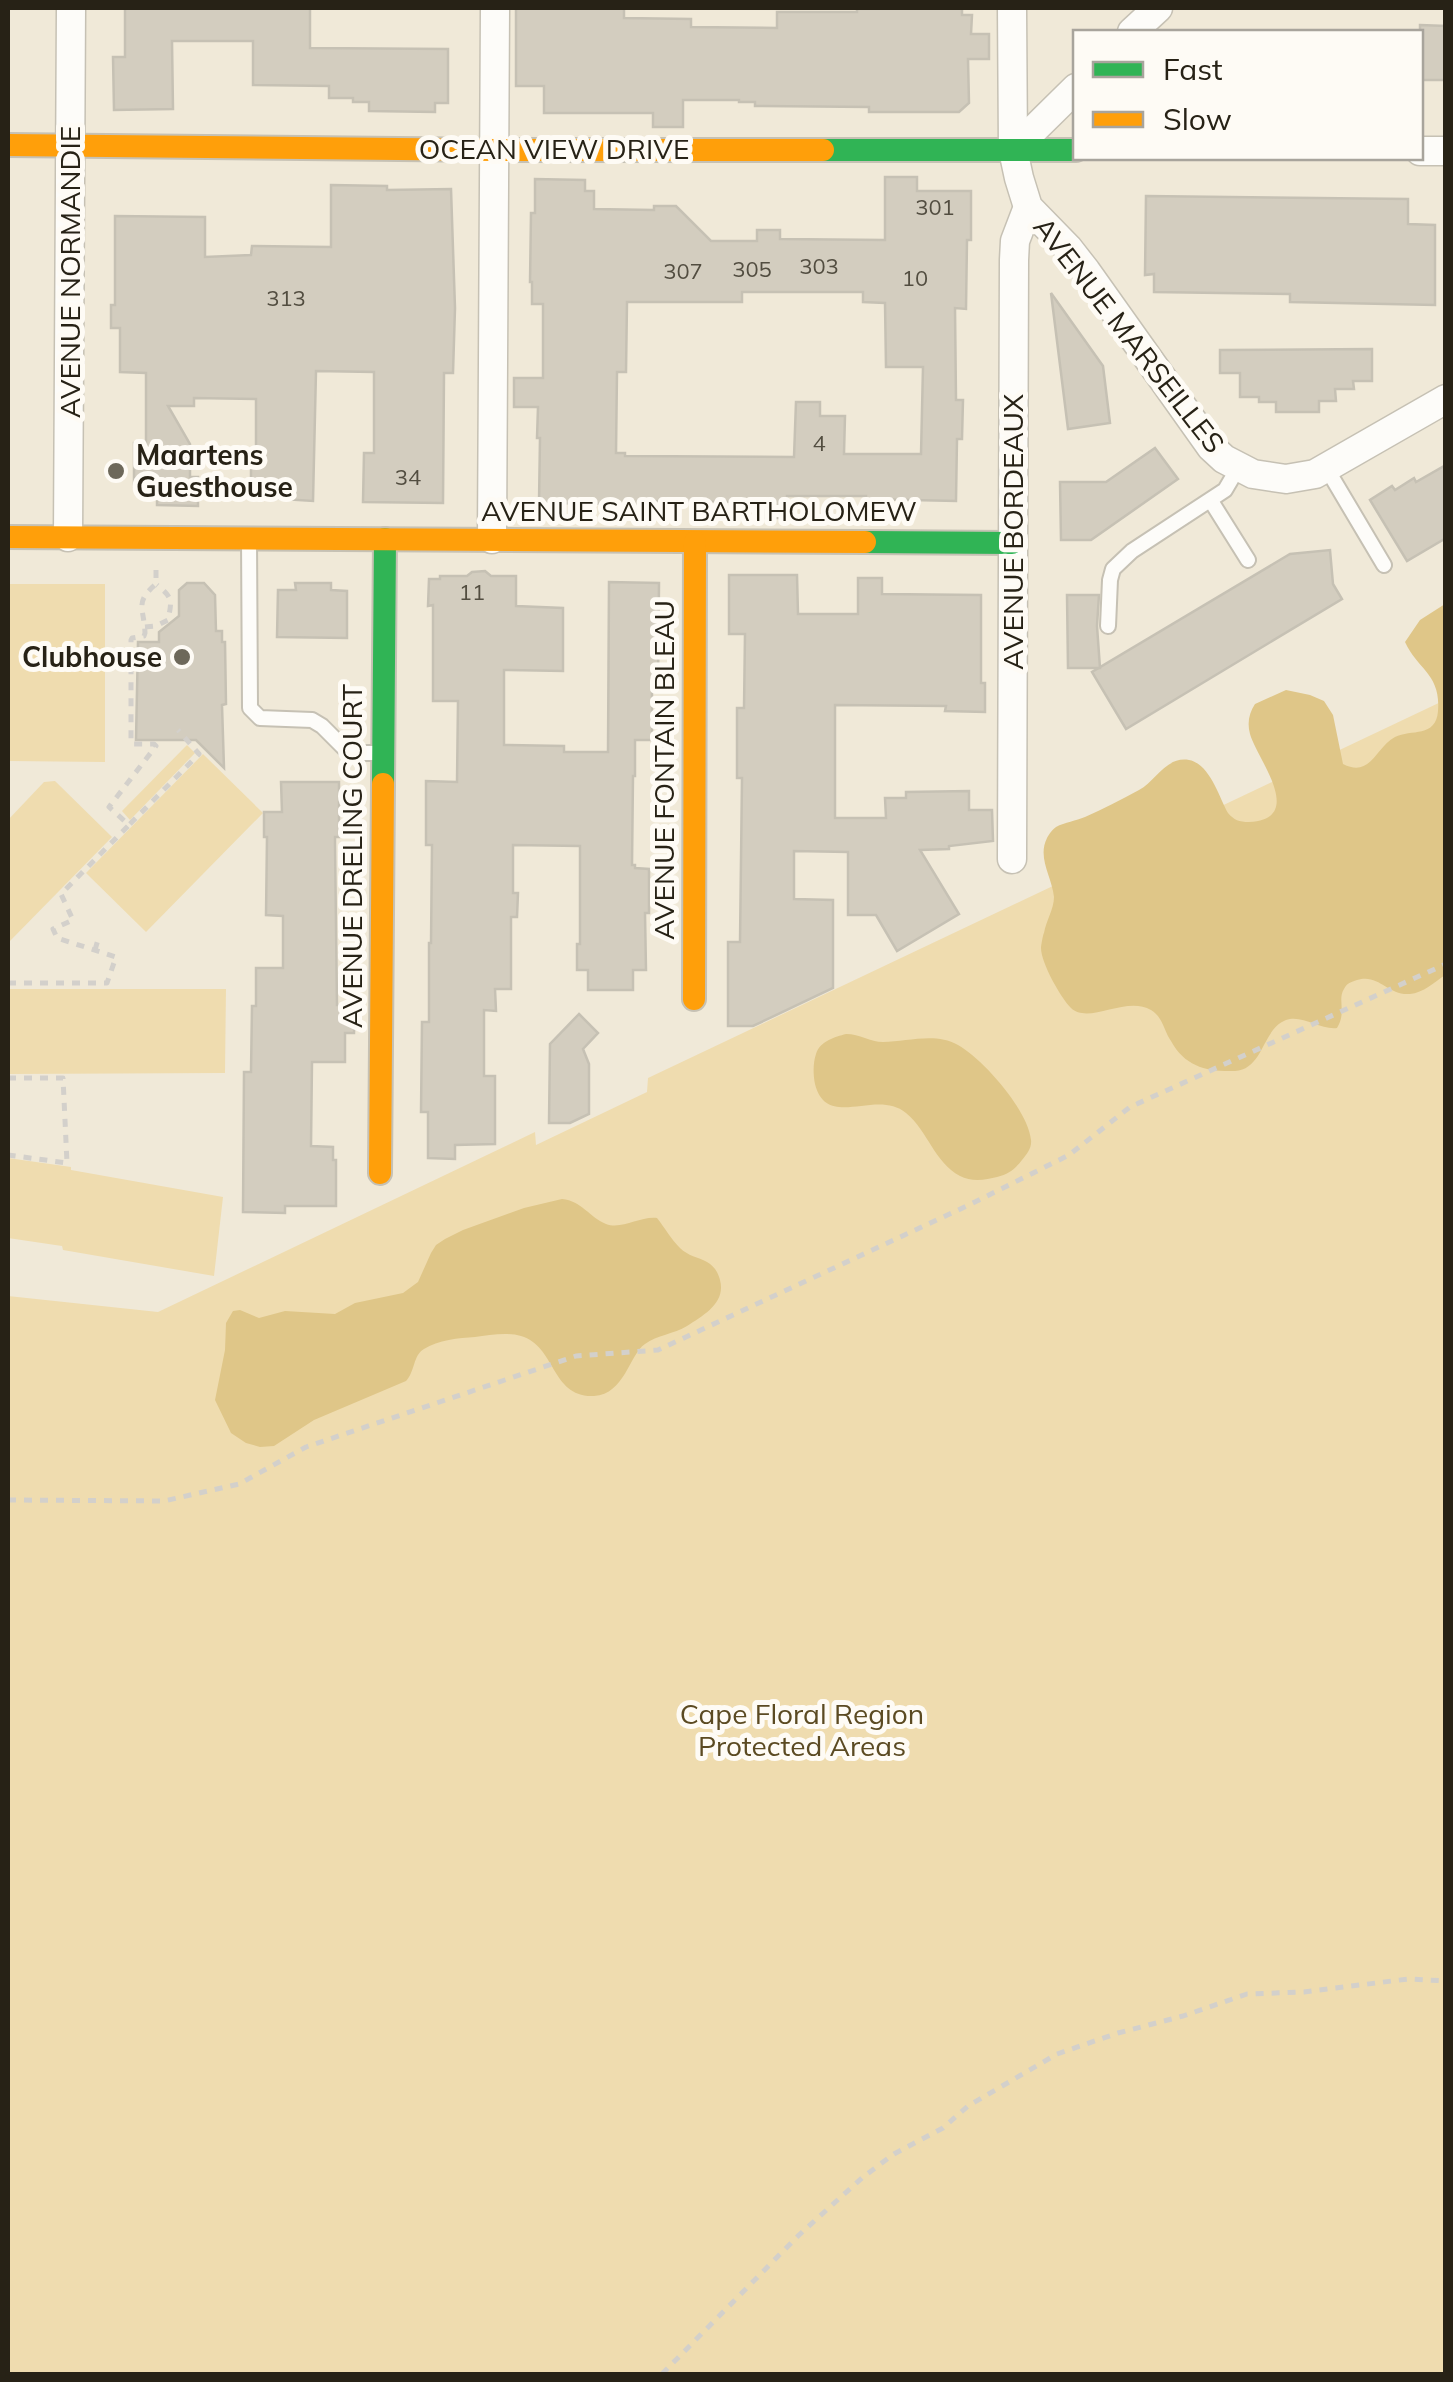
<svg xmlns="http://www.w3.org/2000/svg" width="1453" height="2382" viewBox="0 0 1453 2382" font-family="Mulish,sans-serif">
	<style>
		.green { fill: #efdcaf }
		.forest { fill: #dfc688 }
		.building { fill: #d3cdbf; stroke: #c6c1b4; stroke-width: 2.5; fill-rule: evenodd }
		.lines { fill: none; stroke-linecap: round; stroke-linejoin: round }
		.lane-casing { stroke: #c6c1b4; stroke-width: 18 }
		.street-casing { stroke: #c6c1b4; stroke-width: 31 }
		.fast-casing { stroke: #c6c1b4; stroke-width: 26 }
		.slow-casing { stroke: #c6c1b4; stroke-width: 26 }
		.path { stroke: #d3d0cb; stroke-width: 5; stroke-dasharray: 8 8; stroke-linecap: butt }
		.lane { stroke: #fdfcf9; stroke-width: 14 }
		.street { stroke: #fdfcf9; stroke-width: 28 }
		.fast { stroke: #30b455; stroke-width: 22 }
		.slow { stroke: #ff9f0a; stroke-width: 22 }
		.poi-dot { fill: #6d685a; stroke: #fefbf5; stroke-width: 4 }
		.labels { text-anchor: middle; stroke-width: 10; stroke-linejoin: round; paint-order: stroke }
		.number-label { font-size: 22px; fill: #524d40 }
		.street-label { font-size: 28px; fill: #272216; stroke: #fefbf5 }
		.poi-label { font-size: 28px; font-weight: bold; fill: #272216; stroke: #fefbf5; text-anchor: start }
		.park-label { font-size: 28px; fill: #5b4a22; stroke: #fefbf5 }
	</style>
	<rect width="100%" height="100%" fill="#f0e9d8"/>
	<g class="green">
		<polygon points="8,584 105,584 105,762 8,761"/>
		<polygon points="1445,700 1445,2374 8,2374 8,1296 158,1312 535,1132 536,1145 647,1092 648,1078"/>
		<polygon points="187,745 195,753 130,820 122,811"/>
		<polygon points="203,754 263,813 146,932 86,873"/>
		<polygon points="55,781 112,837 8,943 8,820 44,782"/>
		<polygon points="8,989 226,989 225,1073 8,1074"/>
		<polygon points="8,1158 71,1167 71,1170 223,1197 214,1276 63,1250 62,1246 8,1238"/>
	</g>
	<g class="forest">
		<path d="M1445,604V975C1435,982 1423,993 1410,994C1388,996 1379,973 1357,980C1351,982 1347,983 1344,989C1337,1000 1347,1012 1337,1028C1320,1030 1302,1014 1286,1020C1262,1029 1264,1069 1235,1071C1208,1072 1185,1067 1171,1041C1164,1031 1163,1017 1151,1010C1126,995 1089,1025 1071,1008C1061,998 1041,963 1041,948C1041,946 1043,934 1044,933C1046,921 1054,909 1054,897C1052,877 1037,858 1047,838C1049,834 1053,829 1056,827C1065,822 1076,821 1085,817C1103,809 1122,799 1139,790C1156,781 1166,756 1189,760C1210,764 1219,797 1228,813C1234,820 1239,822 1249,822C1307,819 1257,759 1250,734C1247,723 1249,713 1255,704L1286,690L1310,695L1324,701L1333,715L1343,764C1371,778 1375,748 1395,737C1411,729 1436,738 1438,711C1441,674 1418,670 1405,642L1420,620Z"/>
		<path d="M846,1034C860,1034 870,1042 883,1042C907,1042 935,1032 958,1045C983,1059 1028,1110 1031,1140C1032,1148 1027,1154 1022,1160C1015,1169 1009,1174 997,1177C986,1180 971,1182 960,1176C934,1162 928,1131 906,1113C876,1088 827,1131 815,1084C813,1074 813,1063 816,1054C820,1041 835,1037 846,1034Z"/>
		<path d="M562,1199C582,1201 589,1217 606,1224C622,1230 640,1216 657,1218C665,1228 671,1239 680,1248C688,1256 698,1257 707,1262C714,1266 718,1272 720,1280C726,1303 704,1315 687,1326C674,1334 657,1335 645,1344C629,1355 625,1394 594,1396C551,1398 556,1346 521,1336C508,1332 489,1335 475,1337C459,1338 438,1340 424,1349C413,1355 415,1372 406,1381L314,1420L274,1446L260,1447L246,1443L231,1433L215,1400L225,1350L226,1323L233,1311L240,1310L259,1318L285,1311L335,1314L355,1303L403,1293L418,1282L431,1253L436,1245L445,1239L463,1230L524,1208Z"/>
	</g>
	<g class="building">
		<polygon points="125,8 310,8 310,48 448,49 448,103 435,103 435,112 369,111 369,102 353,102 353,98 329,98 329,86 253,85 253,41 172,41 173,109 114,110 113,57 125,57"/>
		<polygon points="516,8 624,8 624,18 691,19 691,27 777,28 777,12 857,12 857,8 962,8 962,15 972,15 971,34 989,34 989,59 968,59 969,103 959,112 869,112 869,107 755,106 755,102 739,102 739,100 683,100 683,127 653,127 653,113 544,113 544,86 516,86"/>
		<polygon points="1420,25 1446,26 1446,80 1420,80"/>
		<path d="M885,177H917V191H971V240H967L966,309L955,308L956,400H963L962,439H957L956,501L866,499V496H787V518H755V502L650,501V518H618V504L539,503L540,438H537L538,407H514V378H543V304H532V282H530L531,213H535V179L585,180V191H594V209L654,210V206H676L711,241H757V230H780V239L885,240ZM742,292H863V302L885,303L886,367H923L921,454H844L845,416H820V402H796L794,457L625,456V453H616L617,372H626L627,302H742Z"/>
		<polygon points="331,185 387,186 387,190 451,189 455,308 453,373 444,373 443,503 363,502 364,453 374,453 374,372 316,371 313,501 251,497 251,463 256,463 256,399 194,398 194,406 168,406 190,444 190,477 198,477 198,506 157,505 157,499 146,499 146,487 134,487 134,443 146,444 146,373 120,372 120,328 111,328 111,305 115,305 115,216 205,217 205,257 251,255 252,246 331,247"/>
		<polygon points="1146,196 1408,199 1408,224 1435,225 1435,305 1290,302 1290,294 1154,292 1154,274 1145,275"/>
		<polygon points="1051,293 1103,366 1110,423 1068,429"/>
		<polygon points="1372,349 1372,381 1353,381 1354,389 1335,389 1336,401 1319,401 1319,412 1276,412 1276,402 1259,402 1259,397 1240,397 1240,373 1220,373 1220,350"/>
		<polygon points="1155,448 1178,479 1091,540 1061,540 1060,482 1106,482"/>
		<polygon points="1446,465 1446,538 1407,561 1370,500 1392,486 1395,490 1414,478 1416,482"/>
		<polygon points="1330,550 1333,584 1342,599 1126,729 1092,672 1290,554"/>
		<polygon points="485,571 491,576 516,576 516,606 563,608 563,671 504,670 504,745 564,746 564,752 608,752 609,582 659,583 658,690 652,690 652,740 635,740 635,776 633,776 632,865 635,865 635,868 649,869 649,913 645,913 646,970 633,970 633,990 588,990 588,970 577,970 577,944 580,944 580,846 513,845 513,893 518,893 517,917 511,917 511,989 495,989 496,1011 484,1010 484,1076 495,1076 495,1144 455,1145 455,1159 428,1158 428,1112 421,1112 422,1022 429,1022 429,943 431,943 432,845 426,845 426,781 457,782 458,701 433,701 433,605 428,606 429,579 440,579 440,576 467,576 472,572"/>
		<polygon points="729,575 797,575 798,614 858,614 858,578 882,578 882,594 981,595 981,683 985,683 985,712 945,711 946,706 835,705 835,818 886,818 885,798 906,798 906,792 969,791 969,810 992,810 993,841 949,846 949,849 920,850 959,914 897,951 876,915 848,915 848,852 794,851 794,899 833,900 833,988 753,1026 728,1026 728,942 740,942 742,778 737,778 737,708 744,708 745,634 729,634"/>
		<polygon points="187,583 204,583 215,595 216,631 222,631 222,642 225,642 226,704 222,705 224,768 196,740 136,740 138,642 159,642 159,632 179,616 179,590"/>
		<polygon points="295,583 331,583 331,590 347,591 347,638 277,637 278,590 296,590"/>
		<polygon points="1067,595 1099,595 1097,626 1100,668 1068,668"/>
		<polygon points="281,782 339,782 339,837 335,837 335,843 337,1005 355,1005 354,1033 345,1033 345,1062 312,1062 311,1146 333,1147 333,1160 336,1160 336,1206 285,1206 285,1213 243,1212 244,1072 251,1072 252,1006 256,1006 256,968 283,968 283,916 266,915 267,837 264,837 264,812 282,812"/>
		<polygon points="579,1014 598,1033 583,1049 589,1064 589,1114 570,1123 549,1123 550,1044"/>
	</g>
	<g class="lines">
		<g class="lane-casing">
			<g id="lane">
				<polyline points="1327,469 1384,565"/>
				<polyline points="1211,501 1248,560"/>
				<polyline points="249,538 250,708 260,718 312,720 322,726 346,750 358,753 382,753"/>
				<polyline points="1108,626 1110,580 1113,569 1132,551 1225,490 1238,468"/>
			</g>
		</g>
		<g class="street-casing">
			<g id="street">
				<polyline points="1012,8 1013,150 1019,178 1028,207 1068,248 1086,271 1211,447 1224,459 1253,474 1286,479 1315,474 1446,399"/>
				<polyline points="1132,32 1158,8"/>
				<polyline points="1013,150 1076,88"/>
				<polyline points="1420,151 1446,151"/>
				<polyline points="68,537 71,8"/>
				<polyline points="492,539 495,8"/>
				<polyline points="1012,859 1014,260 1015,241 1028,207"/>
			</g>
		</g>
		<g class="fast-casing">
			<g id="fast">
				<polyline points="823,150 1076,150"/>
				<polyline points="865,542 1012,543"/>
				<polyline points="383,784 385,539"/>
			</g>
		</g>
		<g class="slow-casing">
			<g id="slow">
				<polyline points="8,145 495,150 823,150"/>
				<polyline points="8,537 865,542"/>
				<polyline points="694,999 695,542"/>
				<polyline points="380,1173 383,784"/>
			</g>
		</g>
		<g class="path">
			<path d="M156,570V584C134,603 144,607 145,633L144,636L132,638L131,640V741L132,744H154L156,746L109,807L129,825L199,754L178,730"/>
			<path d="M145,627L156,626L168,620C172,600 173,598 157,585"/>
			<polyline points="95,950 99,936"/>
			<polyline points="8,983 107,983 116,957 57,938 53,929 73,920 61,894 129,825"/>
			<polyline points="8,1078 63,1078 67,1163 8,1155"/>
			<polyline points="8,1500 164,1501 239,1484 306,1447 576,1356 658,1350 971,1204 1069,1155 1130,1107 1446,964"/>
			<polyline points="662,2374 799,2235 863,2177 894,2154 943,2128 968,2106 1057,2054 1118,2033 1183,2016 1247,1994 1304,1992 1408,1979 1446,1981"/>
		</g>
		<use href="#lane" class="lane"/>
		<use href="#street" class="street"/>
		<use href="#fast" class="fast"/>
		<use href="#slow" class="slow"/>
	</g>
	<g class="poi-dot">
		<circle cx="116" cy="471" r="10"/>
		<circle cx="182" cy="657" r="10"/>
	</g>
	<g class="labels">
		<g class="number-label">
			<text x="935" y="215">301</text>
			<text x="819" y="274">303</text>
			<text x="752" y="277">305</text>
			<text x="683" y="279">307</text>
			<text x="915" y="286">10</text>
			<text x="286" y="306">313</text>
			<text x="819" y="451">4</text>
			<text x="408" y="485">34</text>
			<text x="472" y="600">11</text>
		</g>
		<g class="street-label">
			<text x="554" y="159">OCEAN VIEW DRIVE</text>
			<text transform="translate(70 272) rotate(-90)" y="10">AVENUE NORMANDIE</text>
			<text transform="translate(1129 335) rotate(52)" y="10">AVENUE MARSEILLES</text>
			<text x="699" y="521">AVENUE SAINT BARTHOLOMEW</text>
			<text transform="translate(1013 532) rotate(-90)" y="10">AVENUE BORDEAUX</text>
			<text transform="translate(664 770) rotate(-90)" y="10">AVENUE FONTAIN BLEAU</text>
			<text transform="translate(352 856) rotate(-90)" y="10">AVENUE DRELING COURT</text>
		</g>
		<g class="poi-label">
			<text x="136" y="465">Maartens<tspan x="136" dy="32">Guesthouse</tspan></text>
			<text x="162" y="667" text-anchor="end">Clubhouse</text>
		</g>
		<g class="park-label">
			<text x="802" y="1724">Cape Floral Region<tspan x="802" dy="32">Protected Areas</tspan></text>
		</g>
	</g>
	<rect width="1453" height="2382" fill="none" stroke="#272216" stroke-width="20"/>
	<rect x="1073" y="30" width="350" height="130" fill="#fefbf5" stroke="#a8a49c" stroke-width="2.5"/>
	<rect x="1093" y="62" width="50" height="15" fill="#30b455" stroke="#a8a49c" stroke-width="2.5"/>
	<text x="1163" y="80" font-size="30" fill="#272216">Fast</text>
	<rect x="1093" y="112" width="50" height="15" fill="#ff9f0a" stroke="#a8a49c" stroke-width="2.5"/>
	<text x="1163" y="130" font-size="30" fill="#272216">Slow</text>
</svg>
